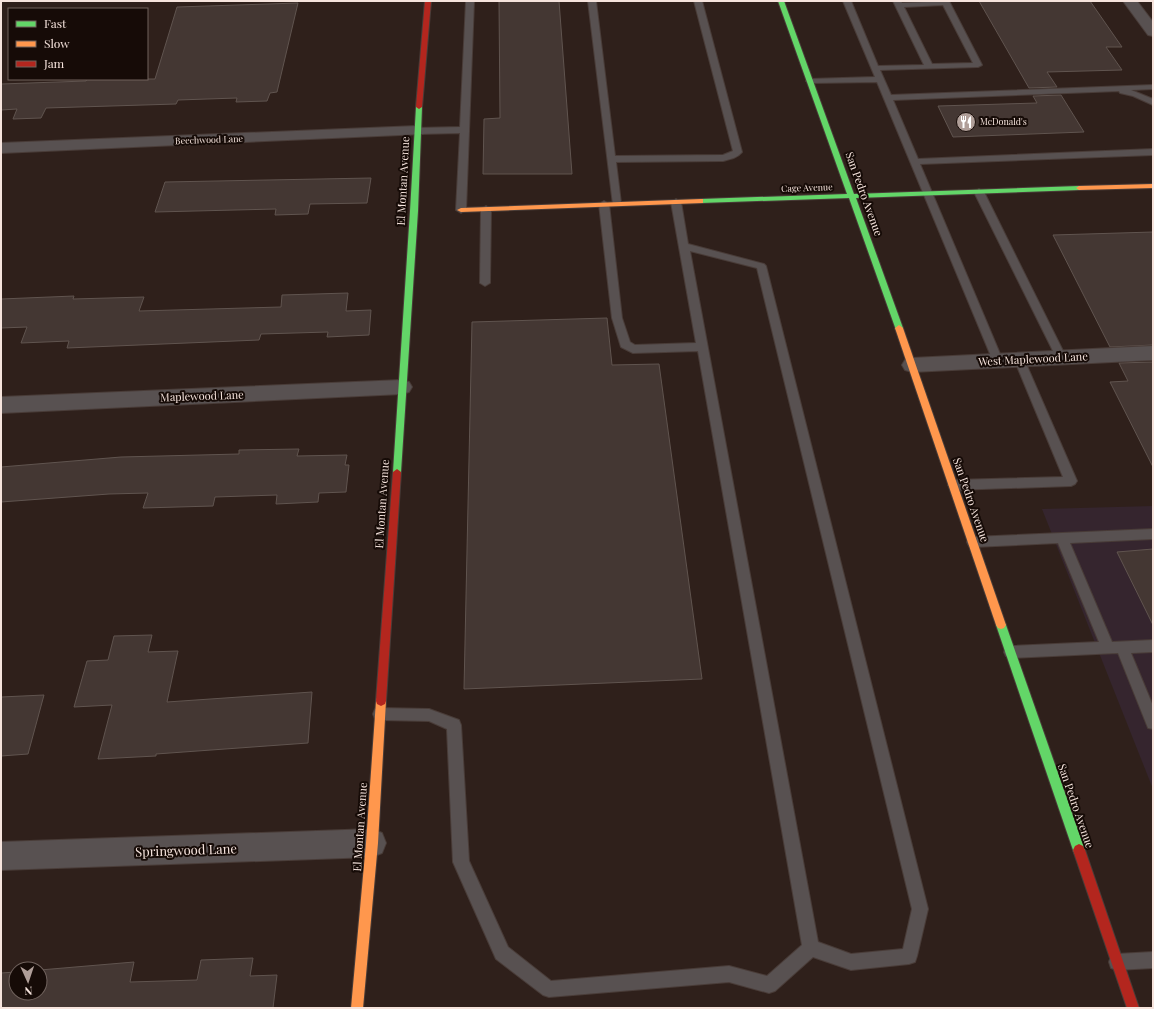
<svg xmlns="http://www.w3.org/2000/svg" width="1154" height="1009" viewBox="0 0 1154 1009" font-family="'Playfair Display',serif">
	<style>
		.commercial { fill: #35252e }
		.building { fill: #443733; stroke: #60544f }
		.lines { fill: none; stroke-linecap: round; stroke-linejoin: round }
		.lane-casing { stroke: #493c38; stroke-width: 2 }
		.street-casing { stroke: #493c38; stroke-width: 2 }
		.fast-casing { stroke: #493c38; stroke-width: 2 }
		.slow-casing { stroke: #493c38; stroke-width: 2 }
		.jam-casing { stroke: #493c38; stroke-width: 2 }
		.lane { fill: #585151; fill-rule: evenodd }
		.street { fill: #585151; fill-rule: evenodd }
		.fast { fill: #63d668; fill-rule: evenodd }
		.slow { fill: #ff974d; fill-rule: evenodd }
		.jam { fill: #b3261e; fill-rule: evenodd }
		.labels { text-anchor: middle; stroke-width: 4; stroke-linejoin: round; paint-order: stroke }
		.far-poi-label { font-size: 9px; fill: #f6e4dd; stroke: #160b07; text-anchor: start }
		.far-street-label { font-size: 9px; fill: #f6e4dd; stroke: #160b07 }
		.street-label { font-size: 11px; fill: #f6e4dd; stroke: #160b07 }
		.near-street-label { font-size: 13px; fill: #f6e4dd; stroke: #160b07 }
	</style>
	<rect width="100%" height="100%" fill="#2f201b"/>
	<polygon class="commercial" points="1153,506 1153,789 1042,509"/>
	<g class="building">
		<polygon points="499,1 559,1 572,174 483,174 484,119 500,118"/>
		<polygon points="979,1 1090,1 1122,47 1106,47 1122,70 1047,72 1057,87 1029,88"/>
		<polygon points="298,3 277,92 270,93 267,101 236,102 237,98 178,100 176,104 46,108 41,118 13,119 17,109 1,110 1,84 86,81 87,79 155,79 177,7"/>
		<polygon points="1061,95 1084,132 953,137 938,106 1037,103 1033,96"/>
		<polygon points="371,178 367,203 310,204 308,214 275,215 276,209 155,212 165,182"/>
		<polygon points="1153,232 1153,345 1110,347 1053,235"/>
		<polygon points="348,293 346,311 371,310 369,335 327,337 328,332 261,334 259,340 67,348 69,341 21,343 27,327 1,328 1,299 74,296 73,299 144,297 139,311 281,307 282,295"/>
		<polygon points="607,318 612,365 659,364 702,679 464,689 472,322"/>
		<polygon points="1153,362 1153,467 1110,382 1128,381 1119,363"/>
		<polygon points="299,449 297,456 347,455 345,465 349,465 346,492 319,493 318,502 276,504 277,495 215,497 213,506 143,508 148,493 109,494 1,502 1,467 121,457 239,454 239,450"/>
		<polygon points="1153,549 1153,625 1117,552"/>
		<polygon points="152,635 148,652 178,651 167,702 312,692 308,743 156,754 156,756 98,759 112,705 74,707 87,661 108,660 114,636"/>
		<polygon points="44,695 28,754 1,756 1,697"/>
		<polygon points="253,958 250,976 277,975 273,1008 1,1008 1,973 16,972 16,993 40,993 40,970 134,962 130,982 197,980 201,960"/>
	</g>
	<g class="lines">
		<g class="lane-casing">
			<g id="lane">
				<polygon points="466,1 474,1 466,210 461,213 456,210 460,133 417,134 413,131 417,128 460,127"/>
				<path d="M588,1H596L615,156L723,155L733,151L694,1H702L742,152C737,158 731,159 723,161L616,162L621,203L619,205H613Z"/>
				<path d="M843,1H851L878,66L924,65L893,1H901L902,3L949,1L982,65L978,67L880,70L891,95L1153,85V89L1131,90L1153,99V105L1133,96L1120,93L1119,91L893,100L918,159L1153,149V155L920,164L1003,361L1002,364H994L993,361L877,82L810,83L806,81L810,79L875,77ZM943,5L973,63L932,64L904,7Z"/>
				<polygon points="979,189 984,192 1066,357 1065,360 1057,360 1056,357 974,192"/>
				<path d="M676,199L681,202L688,244L764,264L766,266L928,909L917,956L915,962L909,964L851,970L813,957L775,991L769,993L729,982L549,997L543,995L496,959L453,862L447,729L429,721L380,720L375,719L373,714L375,709L380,708L429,709L459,720L461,725L469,861L508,947L551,981L729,966L767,976L802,945L698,351L633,353L621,347L612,318L599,204L604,201L609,204L622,318L630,342L635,345L696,343L671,202ZM690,251L757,268L912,909L903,949L851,954L818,942Z"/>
				<polygon points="486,206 491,209 490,283 485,286 480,283 481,209"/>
				<polygon points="1019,355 1023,356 1024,359 1077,481 1075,484 1071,486 954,490 950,488 948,485 950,482 954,480 1063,477 1014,359 1015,356"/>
				<polygon points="1153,529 1153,539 1070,543 1112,642 1153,640 1153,652 1131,653 1153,706 1153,729 1148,728 1118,653 1011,658 1006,656 1004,652 1006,648 1011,646 1099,642 1058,543 973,547 969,546 967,542 969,538 973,537"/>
				<polygon points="1153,952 1153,968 1117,970 1111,968 1109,962 1111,956 1117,954"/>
			</g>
		</g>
		<g class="street-casing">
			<g id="street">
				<polygon points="1123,1 1137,1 1153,22 1153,36 1148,35"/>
				<polygon points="417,126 423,128 425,131 423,134 1,153 1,143"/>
				<polygon points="1153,346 1153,360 912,372 905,370 902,365 905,360 912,358"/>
				<polygon points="402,380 409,382 412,387 409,392 402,394 1,413 1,397"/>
				<polygon points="372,829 382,833 386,843 382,853 372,857 1,870 1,842"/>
			</g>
		</g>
		<g class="fast-casing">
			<g id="fast">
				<polygon points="778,1 784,1 854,194 1079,186 1082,188 1079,190 856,198 903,328 902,330 896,330 849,198 701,203 698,201 701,199 847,194"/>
				<polygon points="419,105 422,107 418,211 401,472 397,475 393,472 410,211 416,107"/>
				<polygon points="1001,621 1004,622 1006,625 1085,850 1083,854 1079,856 1075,854 1073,850 996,625 998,622"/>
			</g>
		</g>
		<g class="slow-casing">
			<g id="slow">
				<polygon points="1153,184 1153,188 1079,190 1076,188 1079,186"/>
				<polygon points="701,199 703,199 703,203 461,212 457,210 461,208"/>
				<polygon points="899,325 903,328 1006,625 1004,628 1001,629 998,628 996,625 895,328"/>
				<polygon points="381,696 385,698 386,701 378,843 363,1008 351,1008 366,843 376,701 377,698"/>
			</g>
		</g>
		<g class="jam-casing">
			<g id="jam">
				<polygon points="425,1 431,1 422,107 419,109 416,107"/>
				<polygon points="397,469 401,472 386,701 385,704 381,706 377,704 376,701 393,472"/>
				<polygon points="1079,844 1083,846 1085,850 1139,1008 1127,1008 1073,850 1075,846"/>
			</g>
		</g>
		<use href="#lane" class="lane"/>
		<use href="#street" class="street"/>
		<use href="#fast" class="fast"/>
		<use href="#slow" class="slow"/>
		<use href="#jam" class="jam"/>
	</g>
	<defs>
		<g id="restaurant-disc" transform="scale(1)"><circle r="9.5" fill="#b09f99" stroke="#160b07"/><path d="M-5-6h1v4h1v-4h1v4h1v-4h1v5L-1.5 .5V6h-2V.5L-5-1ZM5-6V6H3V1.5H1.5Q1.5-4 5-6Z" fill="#fff"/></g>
	</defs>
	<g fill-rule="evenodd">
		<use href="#restaurant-disc" x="966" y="122"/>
	</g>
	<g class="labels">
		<g class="far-poi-label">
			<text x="980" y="125">McDonald's</text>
		</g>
		<g class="far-street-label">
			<text transform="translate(209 140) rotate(-2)" y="3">Beechwood Lane</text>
			<text transform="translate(807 188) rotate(-2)" y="3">Cage Avenue</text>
		</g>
		<g class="street-label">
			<text transform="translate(403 181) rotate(-87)" y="4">El Montan Avenue</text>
			<text transform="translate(864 194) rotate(70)" y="4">San Pedro Avenue</text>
			<text transform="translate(1033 359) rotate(-3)" y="4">West Maplewood Lane</text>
			<text transform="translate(202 396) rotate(-2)" y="4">Maplewood Lane</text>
			<text transform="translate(971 500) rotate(71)" y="4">San Pedro Avenue</text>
			<text transform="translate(382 504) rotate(-86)" y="4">El Montan Avenue</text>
			<text transform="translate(1076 806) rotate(71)" y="4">San Pedro Avenue</text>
			<text transform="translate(360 827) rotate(-86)" y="4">El Montan Avenue</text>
		</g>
		<g class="near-street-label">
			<text transform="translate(186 850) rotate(-2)" y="5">Springwood Lane</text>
		</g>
	</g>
	<rect width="1154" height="1009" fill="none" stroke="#f6e4dd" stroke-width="4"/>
	<rect x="8" y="8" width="140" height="72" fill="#160b07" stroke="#70625d"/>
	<rect x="16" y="21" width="20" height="6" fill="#63d668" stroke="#70625d"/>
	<text x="44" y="28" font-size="12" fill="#f6e4dd">Fast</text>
	<rect x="16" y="41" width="20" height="6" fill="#ff974d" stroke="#70625d"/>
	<text x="44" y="48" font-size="12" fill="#f6e4dd">Slow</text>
	<rect x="16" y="61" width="20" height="6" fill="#b3261e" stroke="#70625d"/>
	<text x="44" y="68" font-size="12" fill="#f6e4dd">Jam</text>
	<g transform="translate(28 981) rotate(177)"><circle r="19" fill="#160b07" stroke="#70625d"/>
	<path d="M0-3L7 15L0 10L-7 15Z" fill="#b09f99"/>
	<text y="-6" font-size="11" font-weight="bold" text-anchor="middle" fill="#f6e4dd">N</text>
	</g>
</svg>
